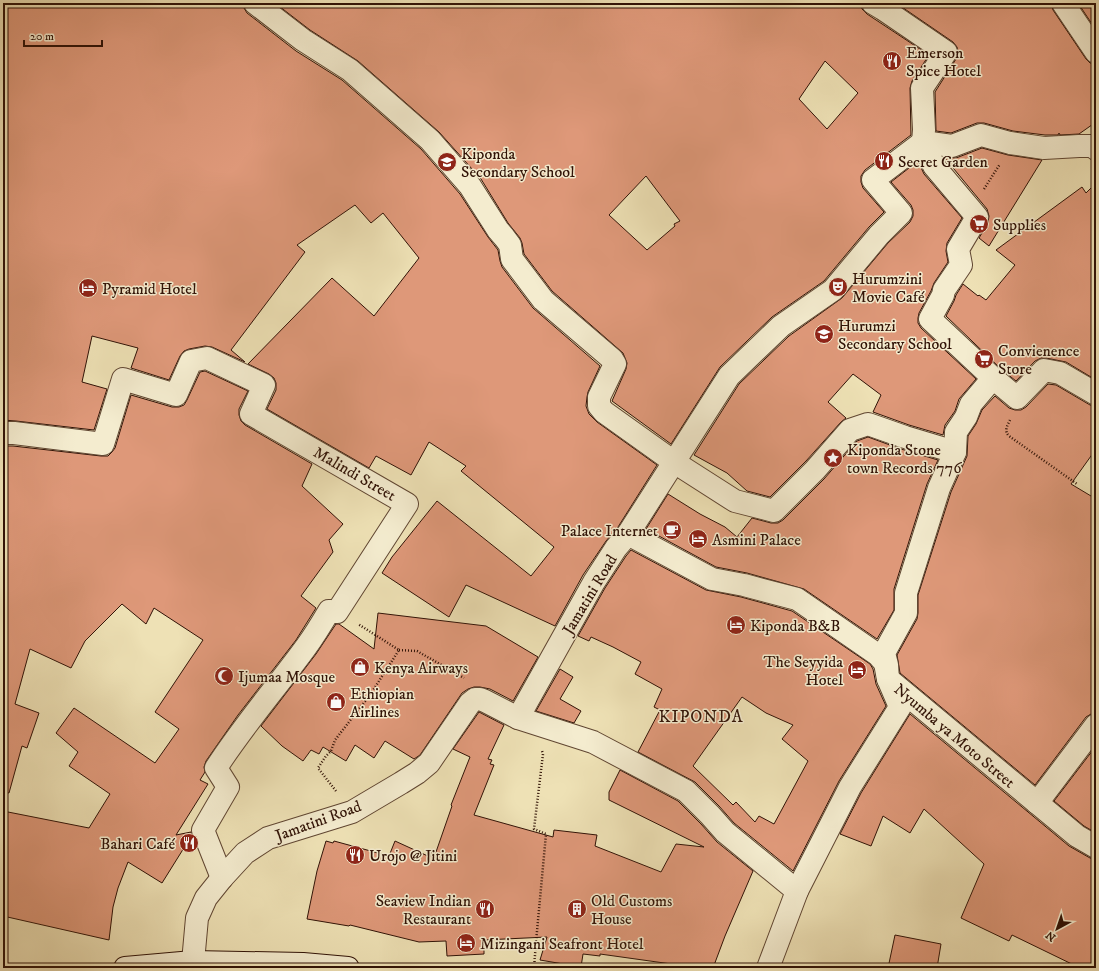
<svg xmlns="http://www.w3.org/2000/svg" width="1099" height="971" viewBox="0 0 1099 971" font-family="'IM FELL DW Pica',serif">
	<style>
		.building { fill: #de9879; stroke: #301206; fill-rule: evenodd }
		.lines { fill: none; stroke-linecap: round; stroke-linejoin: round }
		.street-casing { stroke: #604632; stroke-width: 24 }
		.secondary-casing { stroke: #301206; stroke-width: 24 }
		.path { stroke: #301206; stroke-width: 2.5; stroke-dasharray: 1 2; stroke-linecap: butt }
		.street { stroke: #f4eccf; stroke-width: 22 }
		.secondary { stroke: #f4eccf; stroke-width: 22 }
		.labels { text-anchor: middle; stroke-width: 3; stroke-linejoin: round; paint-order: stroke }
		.poi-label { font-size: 16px; fill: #301206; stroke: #f4eccf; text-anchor: start }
		.street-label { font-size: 16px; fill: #301206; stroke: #f4eccf }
		.neighbourhood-label { font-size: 17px; letter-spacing: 1px; fill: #301206; stroke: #f4eccf }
	</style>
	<rect width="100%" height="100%" fill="#eee1b5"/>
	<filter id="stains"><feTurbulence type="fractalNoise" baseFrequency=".005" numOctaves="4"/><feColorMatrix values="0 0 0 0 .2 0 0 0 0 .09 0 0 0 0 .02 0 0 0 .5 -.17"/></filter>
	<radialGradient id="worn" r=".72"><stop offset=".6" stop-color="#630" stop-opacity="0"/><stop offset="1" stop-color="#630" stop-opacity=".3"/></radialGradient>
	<g class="building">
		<polygon points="3,3 243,3 244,8 247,13 296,51 342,80 421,149 460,194 488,237 498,250 500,261 502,267 533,308 600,366 588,392 587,397 586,406 589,414 597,422 657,465 618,527 606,541 583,575 555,626 466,585 449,617 382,573 392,557 437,501 531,576 554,547 461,471 466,466 429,442 411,475 376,456 369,468 267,409 276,390 276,383 274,378 269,374 248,364 332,278 374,316 419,258 383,213 371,223 355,205 297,245 305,252 231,350 245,362 212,347 205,346 189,349 184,351 180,356 169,380 131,368 138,348 92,336 82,382 107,389 94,430 16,421 3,420"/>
		<path d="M275,3H861L862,9L867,14L929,55L912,81L910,88L911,135L865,170L861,176V182L863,188L884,212L869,227L824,281L772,317L720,367L671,444L612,401L626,369L627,363L623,353L552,291L524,254L522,243L520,238L508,223L481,179L439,132L358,61L310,30ZM825,61L858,93L827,129L799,99ZM646,176L680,221L674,224L675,226L647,250L609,215Z"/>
		<polygon points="896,3 1051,3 1053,10 1086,59 1090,63 1096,64 1096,122 1079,134 1060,135 1059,133 1058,135 1045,135 1013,131 984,123 977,123 951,133 936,131 935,92 956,59 958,53 957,47 953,42"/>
		<polygon points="1078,3 1096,3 1096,30"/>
		<polygon points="982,148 1008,155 1042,160 989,246 979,238 988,223 989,216 987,209 944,157 956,158"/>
		<polygon points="918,161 924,174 962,218 947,243 946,251 948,262 934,283 931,291 919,313 918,318 918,323 921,328 976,379 959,399 955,411 945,425 943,435 909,425 873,412 881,395 853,374 828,402 846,418 841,422 806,461 770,497 747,491 727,473 694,455 739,384 789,336 842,298 888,243 910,222 913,216 913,210 911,205 891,182"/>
		<polygon points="1096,183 1096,380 1066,362 1046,358 1041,358 1035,361 1016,381 1001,369 946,316 954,301 956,295 963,284 978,296 979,295 986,300 1015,265 996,250 1082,187 1086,193"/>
		<polygon points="205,371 248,391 239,409 239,415 241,421 245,425 312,464 302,486 343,524 329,540 333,552 301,596 316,608 296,640 238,715 206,761 204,767 205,772 200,780 208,784 176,835 191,832 192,835 162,883 128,862 118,888 113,907 109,940 3,916 3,811 89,828 110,794 69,766 78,752 56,733 74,708 155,763 179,729 155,712 203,640 154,608 146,624 122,604 85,641 71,668 30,649 15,704 39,713 27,748 22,746 9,793 3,792 3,446 13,446 101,456 108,456 112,452 115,448 131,395 172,407 179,407 184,405 187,400 200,372"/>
		<polygon points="1048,384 1056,385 1090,405 1096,406 1096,449 1071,484 1096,499 1096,713 1091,714 1086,717 1035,785 900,673 897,655 917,619 918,613 918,595 951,492 967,456 968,436 976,424 982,410 995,396 1009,408 1015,410 1021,410 1026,407"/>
		<polygon points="868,437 901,449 938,460 927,484 894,589 894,610 877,639 804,589 747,573 716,567 646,529 668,494 700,514 725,527 737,537 752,518 771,523 778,523 783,520 824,479 857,441"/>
		<path d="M631,550L706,590L741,597L792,611L870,664L873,669L876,684L886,706L839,781L793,871L734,823L719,806L695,782L638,752L660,710L654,707L662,689L635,674L641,662L613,647L591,637L589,641L578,636L605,588L626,556ZM742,697L766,713L793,725L782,739L808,761L774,824L759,816L755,822L736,802L733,805L693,766Z"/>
		<polygon points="378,613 486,626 538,657 513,701 490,689 480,687 474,687 468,689 462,693 420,755 414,759 385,741 374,758 355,745 346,761 323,747 319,754 311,750 303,761 282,746 261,726 316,654 336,624 339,624 374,649"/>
		<polygon points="560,669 573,677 560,699 581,711 574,723 536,711"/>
		<polygon points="479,712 504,725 488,759 492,760 490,764 494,765 474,815 553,837 554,830 597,835 595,846 661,872 676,844 704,847 609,800 609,792 620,770 678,801 701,824 717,842 753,871 725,936 713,968 700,968 600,954 600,956 583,954 581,967 540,960 547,937 484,940 484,954 447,956 446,941 419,942 350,925 349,926 307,919 317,871 326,841 333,843 334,841 389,856 395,841 430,857 432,850 436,852 452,806 451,805 470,757 453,749"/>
		<polygon points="910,714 1069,846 1090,858 1096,859 1096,968 1080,968 1012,935 1009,941 961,918 984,864 924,809 910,833 883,816 871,846 840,834 861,793"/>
		<polygon points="1096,746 1096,833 1084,826 1054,801"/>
		<polygon points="895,935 941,944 937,968 888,968"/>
	</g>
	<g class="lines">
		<g class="street-casing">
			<g id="street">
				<polyline points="255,3 303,40 350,70 430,140 470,186 498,230 504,237 510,245 512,259 543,300 612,359 615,364 599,397 599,406 604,412 674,462 735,501 774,511 815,470 850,430 868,424 905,437 955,452"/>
				<polyline points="873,3 883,9 946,52 922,88 924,130 923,142 934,166 977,217 958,249 961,265 944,290 943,295 930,319 993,378 1017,398 1044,370 1060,373 1096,394"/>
				<polyline points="1063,3 1096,52"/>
				<polyline points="923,142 952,146 981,135 1010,143 1044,148 1079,146 1093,146 1096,149"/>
				<path d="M3,433H14L103,444L123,379L176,395L191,361L207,358L264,385L251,414L407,504L337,612L329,611C322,623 314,636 306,647C276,688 243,726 216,768L228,787L203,830L222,878"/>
				<polyline points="628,534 712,579 744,585 797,599 878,655 885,663 888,679 1077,836 1096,847"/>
				<polyline points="518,718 594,582 616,548 628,534 729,376 781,326 833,290 879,235 901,213 873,180 923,142"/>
				<polyline points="1037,803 1096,725"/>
				<polyline points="797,891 850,787 900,707 888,679 887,665 884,653 906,613 906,593 939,488 955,452 956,432 966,417 971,404 993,378"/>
				<polyline points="193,962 197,918 206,898 222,878 245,853 268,838 352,812 401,783 417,773 429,763 470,703 475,699 480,699 485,701 518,718 593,742 686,791 710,815 725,832 797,891 768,968"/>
			</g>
		</g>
		<g class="secondary-casing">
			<polyline id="secondary" points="125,968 193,962 303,964 348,968"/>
		</g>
		<g class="path">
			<polyline points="984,189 1000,164"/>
			<path d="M1010,420C1007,426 1004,431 1009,436L1077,484"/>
			<polyline points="399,650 417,651 464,678"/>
			<polyline points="336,791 318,768 326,756 331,751 335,740 370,695 399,650 358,624"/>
			<polyline points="534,968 536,942 546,834 534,829 543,754 542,751"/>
		</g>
		<use href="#street" class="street"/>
		<use href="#secondary" class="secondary"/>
	</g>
	<defs>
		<g id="restaurant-disc" transform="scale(1)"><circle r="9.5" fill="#8f2418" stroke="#f4eccf"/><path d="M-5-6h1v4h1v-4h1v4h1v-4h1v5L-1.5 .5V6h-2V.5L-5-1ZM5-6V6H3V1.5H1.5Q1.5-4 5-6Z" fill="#fff"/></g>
		<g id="school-disc" transform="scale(1)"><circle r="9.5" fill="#8f2418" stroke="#f4eccf"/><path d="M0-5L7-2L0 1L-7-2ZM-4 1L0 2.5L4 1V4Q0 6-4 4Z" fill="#fff"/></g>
		<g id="supermarket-disc" transform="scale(1)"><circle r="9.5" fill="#8f2418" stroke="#f4eccf"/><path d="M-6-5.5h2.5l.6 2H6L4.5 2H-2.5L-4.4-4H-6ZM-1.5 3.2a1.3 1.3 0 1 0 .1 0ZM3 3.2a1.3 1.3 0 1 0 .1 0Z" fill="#fff"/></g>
		<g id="theatre-disc" transform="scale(1)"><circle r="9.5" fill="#8f2418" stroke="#f4eccf"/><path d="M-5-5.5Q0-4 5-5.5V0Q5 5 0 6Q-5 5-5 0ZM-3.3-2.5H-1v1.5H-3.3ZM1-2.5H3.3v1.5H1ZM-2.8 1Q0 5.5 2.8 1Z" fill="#fff"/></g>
		<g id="hotel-disc" transform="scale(1)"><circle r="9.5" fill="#8f2418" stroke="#f4eccf"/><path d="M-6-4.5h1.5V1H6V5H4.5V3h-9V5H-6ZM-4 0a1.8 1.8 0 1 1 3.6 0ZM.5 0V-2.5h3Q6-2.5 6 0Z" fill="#fff"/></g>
		<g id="sight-disc" transform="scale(1)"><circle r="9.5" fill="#8f2418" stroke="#f4eccf"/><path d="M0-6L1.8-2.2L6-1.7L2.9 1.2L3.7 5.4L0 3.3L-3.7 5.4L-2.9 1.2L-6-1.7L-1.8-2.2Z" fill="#fff"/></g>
		<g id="cafe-disc" transform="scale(1)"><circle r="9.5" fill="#8f2418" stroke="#f4eccf"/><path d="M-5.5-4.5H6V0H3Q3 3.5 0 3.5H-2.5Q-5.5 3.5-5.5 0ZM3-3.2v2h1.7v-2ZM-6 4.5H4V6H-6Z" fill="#fff"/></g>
		<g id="shop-disc" transform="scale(1)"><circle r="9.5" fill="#8f2418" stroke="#f4eccf"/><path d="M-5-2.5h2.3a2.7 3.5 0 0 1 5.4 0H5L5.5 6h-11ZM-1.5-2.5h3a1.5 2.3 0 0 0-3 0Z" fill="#fff"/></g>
		<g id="mosque-disc" transform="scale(1)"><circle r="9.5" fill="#8f2418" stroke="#f4eccf"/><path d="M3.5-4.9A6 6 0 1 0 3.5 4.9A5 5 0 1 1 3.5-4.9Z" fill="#fff"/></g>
		<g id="building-disc" transform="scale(1)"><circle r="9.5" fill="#8f2418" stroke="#f4eccf"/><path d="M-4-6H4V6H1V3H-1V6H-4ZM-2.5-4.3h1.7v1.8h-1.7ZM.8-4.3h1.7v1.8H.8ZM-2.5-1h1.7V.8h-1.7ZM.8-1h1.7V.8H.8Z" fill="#fff"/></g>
	</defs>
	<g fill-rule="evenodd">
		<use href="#restaurant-disc" x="892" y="61"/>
		<use href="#restaurant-disc" x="884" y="161"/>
		<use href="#school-disc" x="447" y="162"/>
		<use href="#supermarket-disc" x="979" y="224"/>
		<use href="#theatre-disc" x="838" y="287"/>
		<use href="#hotel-disc" x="88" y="288"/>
		<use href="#school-disc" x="824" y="334"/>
		<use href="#supermarket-disc" x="984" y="359"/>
		<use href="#sight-disc" x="833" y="458"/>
		<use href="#cafe-disc" x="672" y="530"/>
		<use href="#hotel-disc" x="698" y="539"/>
		<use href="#hotel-disc" x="736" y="625"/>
		<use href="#shop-disc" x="360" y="667"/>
		<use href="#hotel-disc" x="857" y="670"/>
		<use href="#mosque-disc" x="224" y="676"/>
		<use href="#shop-disc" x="336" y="702"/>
		<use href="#restaurant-disc" x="189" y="843"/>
		<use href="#restaurant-disc" x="355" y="855"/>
		<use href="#restaurant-disc" x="485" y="909"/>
		<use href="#building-disc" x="577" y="909"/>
		<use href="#hotel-disc" x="466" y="943"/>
	</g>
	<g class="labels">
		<g class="poi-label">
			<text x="906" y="58">Emerson<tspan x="906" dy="18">Spice Hotel</tspan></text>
			<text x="461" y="159">Kiponda<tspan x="461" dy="18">Secondary School</tspan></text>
			<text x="898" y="167">Secret Garden</text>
			<text x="993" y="230">Supplies</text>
			<text x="852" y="284">Hurumzini<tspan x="852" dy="18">Movie Café</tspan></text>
			<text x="102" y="294">Pyramid Hotel</text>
			<text x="838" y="331">Hurumzi<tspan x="838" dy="18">Secondary School</tspan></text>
			<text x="998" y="356">Convienence<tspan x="998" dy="18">Store</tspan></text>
			<text x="847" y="455">Kiponda Stone<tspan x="847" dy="18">town Records 776</tspan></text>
			<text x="658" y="536" text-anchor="end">Palace Internet</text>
			<text x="712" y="545">Asmini Palace</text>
			<text x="750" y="631">Kiponda B&amp;B</text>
			<text x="843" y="667" text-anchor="end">The Seyyida<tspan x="843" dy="18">Hotel</tspan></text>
			<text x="374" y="673">Kenya Airways</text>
			<text x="238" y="682">Ijumaa Mosque</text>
			<text x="350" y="699">Ethiopian<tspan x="350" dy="18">Airlines</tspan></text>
			<text x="175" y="849" text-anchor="end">Bahari Café</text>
			<text x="369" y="861">Urojo @ Jitini</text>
			<text x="471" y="906" text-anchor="end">Seaview Indian<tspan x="471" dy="18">Restaurant</tspan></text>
			<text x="591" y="906">Old Customs<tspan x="591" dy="18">House</tspan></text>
			<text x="480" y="949">Mizingani Seafront Hotel</text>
		</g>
		<g class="street-label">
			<text transform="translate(355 473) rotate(30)" y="6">Malindi Street</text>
			<text transform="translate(589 594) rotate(-59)" y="6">Jamatini Road</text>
			<text transform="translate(955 735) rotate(40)" y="6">Nyumba ya Moto Street</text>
			<text transform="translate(318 820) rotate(-20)" y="6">Jamatini Road</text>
		</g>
		<g class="neighbourhood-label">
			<text x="701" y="722">KIPONDA</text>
		</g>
	</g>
	<rect width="1099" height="971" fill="none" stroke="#eee1b5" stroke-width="16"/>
	<rect x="4" y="4" width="1091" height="963" fill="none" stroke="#301206" stroke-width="2"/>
	<rect x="8" y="8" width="1083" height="955" fill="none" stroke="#301206"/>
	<g transform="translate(1057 929) rotate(220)" stroke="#f4eccf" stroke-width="3" paint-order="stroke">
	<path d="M0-3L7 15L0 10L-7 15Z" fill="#301206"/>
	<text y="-6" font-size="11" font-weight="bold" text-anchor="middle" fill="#301206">N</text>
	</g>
	<path d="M24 40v6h78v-6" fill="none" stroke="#301206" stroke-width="2"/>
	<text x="30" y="40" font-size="12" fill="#301206" stroke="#f4eccf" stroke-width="3" paint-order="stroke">20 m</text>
	<rect width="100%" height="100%" filter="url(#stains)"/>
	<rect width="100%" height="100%" fill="url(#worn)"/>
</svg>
